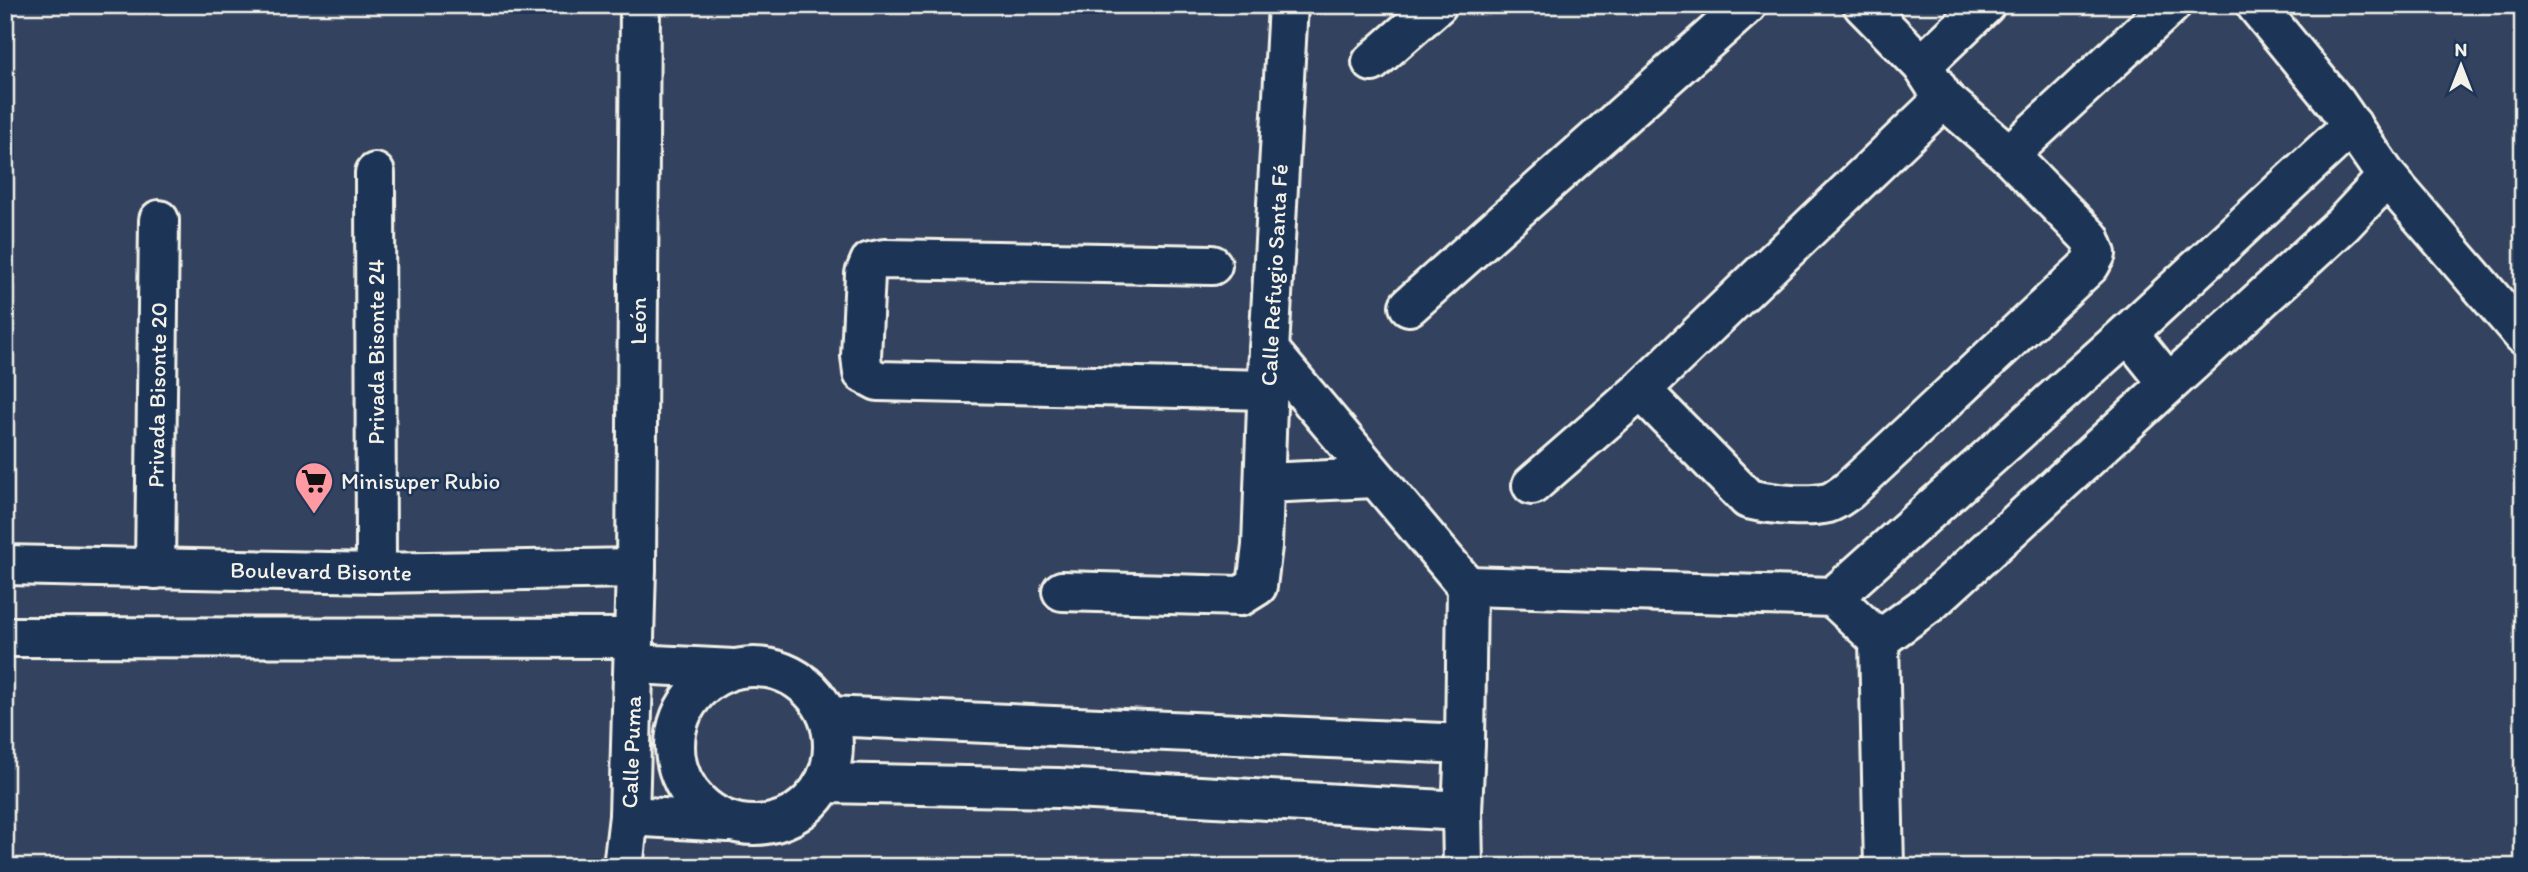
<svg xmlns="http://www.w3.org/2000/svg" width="2528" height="872" viewBox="0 0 2528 872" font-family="Itim,sans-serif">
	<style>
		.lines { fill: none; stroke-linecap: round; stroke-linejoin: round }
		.minor-casing { stroke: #f4f1e8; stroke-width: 44 }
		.minor { stroke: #1d3557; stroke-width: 38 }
		.labels { text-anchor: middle; stroke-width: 5; stroke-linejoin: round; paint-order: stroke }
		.street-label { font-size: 23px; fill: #f4f1e8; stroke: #1d3557 }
		.poi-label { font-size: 23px; fill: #f4f1e8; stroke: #1d3557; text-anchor: start }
	</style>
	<rect width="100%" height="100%" fill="#33435f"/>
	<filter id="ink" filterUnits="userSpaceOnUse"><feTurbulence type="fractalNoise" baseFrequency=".0143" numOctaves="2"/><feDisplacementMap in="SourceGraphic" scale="14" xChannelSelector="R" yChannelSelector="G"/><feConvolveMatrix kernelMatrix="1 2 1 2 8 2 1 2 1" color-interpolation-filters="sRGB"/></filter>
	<g filter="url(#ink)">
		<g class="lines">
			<g class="minor-casing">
				<g id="minor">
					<polyline points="1863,5 1922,65 1944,99"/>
					<polyline points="2256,5 2336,103 2387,177 2523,335"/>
					<polyline points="1372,62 1437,5"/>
					<polyline points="1922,65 1985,5"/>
					<polyline points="2009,155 2171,5"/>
					<polyline points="375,173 376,573"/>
					<polyline points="1212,265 884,259 870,262 865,274 861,356 863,373 878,381 1268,390"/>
					<polyline points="1409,306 1747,5"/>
					<polyline points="2128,333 2168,383"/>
					<polyline points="1269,350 1467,586 1465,744 1462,811 1463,867"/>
					<polyline points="1265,483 1374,478"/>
					<path d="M1532,485L1641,390L1944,99L2009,155L2090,238L2096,254L2090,265L1848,491C1842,495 1835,501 1828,503C1807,508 1769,504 1748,499L1641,390"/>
					<polyline points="5,565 376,573 636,568"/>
					<polyline points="155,569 159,220"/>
					<polyline points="1467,586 1833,597 1879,640 1884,867"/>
					<polyline points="1062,591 1241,596 1257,586 1262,546 1269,350 1288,5"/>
					<polyline points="1833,597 2128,333 2352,125"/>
					<polyline points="5,637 634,638"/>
					<polyline points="1879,640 1931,602 2343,224 2387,177"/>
					<polyline points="634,664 734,669"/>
					<circle cx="754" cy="746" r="79"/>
					<polyline points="828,716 1465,744"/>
					<polyline points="825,783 1058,788 1462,811"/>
					<polyline points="629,816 728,822"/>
					<polyline points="623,867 629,816 636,568 640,5"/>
				</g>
			</g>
			<use href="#minor" class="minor"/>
		</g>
	</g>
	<defs>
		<g id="supermarket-pin" transform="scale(2.0125)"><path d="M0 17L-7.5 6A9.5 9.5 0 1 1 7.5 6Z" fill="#ff9aa2" stroke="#1d3557"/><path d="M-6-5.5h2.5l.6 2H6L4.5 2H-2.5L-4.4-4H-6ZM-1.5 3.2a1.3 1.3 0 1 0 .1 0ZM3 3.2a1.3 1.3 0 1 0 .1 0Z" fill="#111"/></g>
	</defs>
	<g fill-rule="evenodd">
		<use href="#supermarket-pin" x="314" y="481"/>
	</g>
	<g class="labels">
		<g class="street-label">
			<text transform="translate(1274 275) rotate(-87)" y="8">Calle Refugio Santa Fé</text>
			<text transform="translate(638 321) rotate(-90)" y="8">León</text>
			<text transform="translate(376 352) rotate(-90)" y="8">Privada Bisonte 24</text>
			<text transform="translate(157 395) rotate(-89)" y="8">Privada Bisonte 20</text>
			<text transform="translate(321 571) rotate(1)" y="8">Boulevard Bisonte</text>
			<text transform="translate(631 752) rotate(-88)" y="8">Calle Puma</text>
		</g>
		<g class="poi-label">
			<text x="341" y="489">Minisuper Rubio</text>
		</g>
	</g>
	<rect width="2528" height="872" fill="none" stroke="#1d3557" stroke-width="28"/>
	<rect x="14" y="14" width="2500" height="844" fill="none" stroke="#f4f1e8" stroke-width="2.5" filter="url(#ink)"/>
	<g transform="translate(2461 66)" stroke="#1d3557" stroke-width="5" paint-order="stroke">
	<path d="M0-5L12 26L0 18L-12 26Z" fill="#f4f1e8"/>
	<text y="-10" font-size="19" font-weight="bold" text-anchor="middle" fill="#f4f1e8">N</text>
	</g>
</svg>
